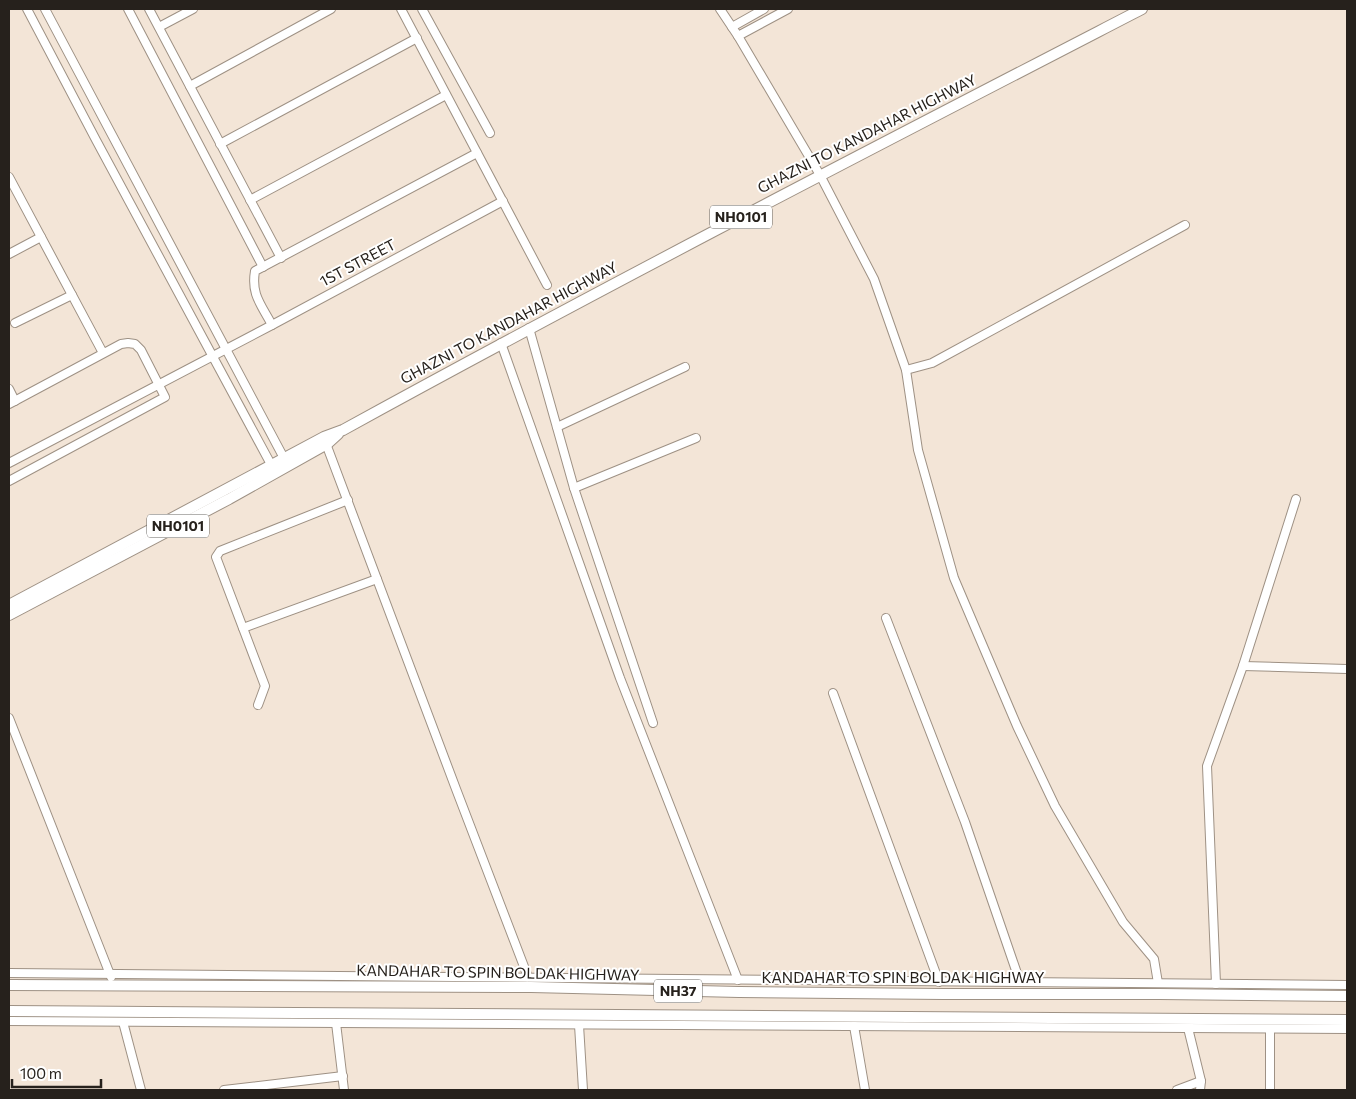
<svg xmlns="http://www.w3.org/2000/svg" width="1356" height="1099" viewBox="0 0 1356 1099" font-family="Commissioner,sans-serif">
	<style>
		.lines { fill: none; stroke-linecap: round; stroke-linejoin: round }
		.minor-casing { stroke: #9e9184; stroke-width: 10 }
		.highway-casing { stroke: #9e9184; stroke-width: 12 }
		.minor { stroke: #fff; stroke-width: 8 }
		.highway { stroke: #fff; stroke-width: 10 }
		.labels { text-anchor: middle; stroke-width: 4; stroke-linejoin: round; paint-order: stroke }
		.shield { fill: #fff; stroke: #676460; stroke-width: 1 }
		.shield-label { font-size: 14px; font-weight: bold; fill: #26211c }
		.street-label { font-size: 15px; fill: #26211c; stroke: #fff }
	</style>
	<rect width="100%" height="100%" fill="#f3e5d7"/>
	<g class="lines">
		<g class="minor-casing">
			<g id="minor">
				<polyline points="27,9 96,140 274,470"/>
				<polyline points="45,9 286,462"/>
				<polyline points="128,9 263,267"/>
				<polyline points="149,9 281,258"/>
				<polyline points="401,9 547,285"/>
				<polyline points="422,9 490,133"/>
				<polyline points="720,9 738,36 820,175 874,279 906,370 918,450 954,578 1017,726 1055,806 1123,922 1154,959 1158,983"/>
				<polyline points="159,27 193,9"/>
				<polyline points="732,27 764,9"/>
				<polyline points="738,36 788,9"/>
				<polyline points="190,86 331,9"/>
				<polyline points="220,144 417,38"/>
				<polyline points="9,177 103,353"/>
				<polyline points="250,200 446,95"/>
				<polyline points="9,254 41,237"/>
				<polyline points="15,323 72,295"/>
				<path d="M272,325C261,304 251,295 255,271L477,153"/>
				<polyline points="529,328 574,488 653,723"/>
				<polyline points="501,343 620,678 738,980"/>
				<polyline points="906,370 932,363 1185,225"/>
				<polyline points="9,389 15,401"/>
				<polyline points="9,404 121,344 128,343 135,344 141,350 165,397 9,481"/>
				<polyline points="557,427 685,367"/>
				<polyline points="325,441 456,789 528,977"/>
				<polyline points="9,463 272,325 503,201"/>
				<polyline points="574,488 696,438"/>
				<polyline points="886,618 965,822 1020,982"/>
				<polyline points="243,628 377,579"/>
				<polyline points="1243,666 1347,669"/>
				<polyline points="833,693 939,982"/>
				<polyline points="258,705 265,686 216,557 220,551 348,500"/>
				<polyline points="9,718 111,977"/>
				<polyline points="9,973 1347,985"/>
				<polyline points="1216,984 1207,766 1243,666 1296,499"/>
				<polyline points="9,1021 1347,1029"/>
				<polyline points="123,1022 141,1090"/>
				<polyline points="336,1023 344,1090"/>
				<polyline points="579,1025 583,1090"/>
				<polyline points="854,1026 865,1090"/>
				<polyline points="1188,1028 1201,1081 1200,1090"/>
				<polyline points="224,1090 343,1076"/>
				<polyline points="1177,1090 1201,1081"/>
				<polyline points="1270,1090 1270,1029"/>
			</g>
		</g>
		<g class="highway-casing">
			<g id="highway">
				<path d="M9,605L324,437L343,430C607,285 875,147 1142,9"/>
				<polyline points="9,615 229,499 327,444 338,434"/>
				<polyline points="9,985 531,987 739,992 943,994 1160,994 1347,996"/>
				<polyline points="9,1011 1347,1020"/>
			</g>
		</g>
		<use href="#minor" class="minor"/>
		<use href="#highway" class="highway"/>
	</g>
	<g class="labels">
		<g class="shield">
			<rect x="710" y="205.5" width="62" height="23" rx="4"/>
			<rect x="147" y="514.5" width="62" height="23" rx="4"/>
			<rect x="654" y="979.5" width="48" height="23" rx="4"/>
		</g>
		<g class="shield-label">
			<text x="741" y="222">NH0101</text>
			<text x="178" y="531">NH0101</text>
			<text x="678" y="996">NH37</text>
		</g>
		<g class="street-label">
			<text transform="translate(867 134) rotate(-27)" y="5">GHAZNI TO KANDAHAR HIGHWAY</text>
			<text transform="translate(358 263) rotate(-28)" y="5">1ST STREET</text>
			<text transform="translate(509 323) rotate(-28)" y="5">GHAZNI TO KANDAHAR HIGHWAY</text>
			<text transform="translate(498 973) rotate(1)" y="5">KANDAHAR TO SPIN BOLDAK HIGHWAY</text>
			<text x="903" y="983">KANDAHAR TO SPIN BOLDAK HIGHWAY</text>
		</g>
	</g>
	<rect width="1356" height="1099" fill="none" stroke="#26211c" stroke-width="20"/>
	<path d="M12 1079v8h89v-8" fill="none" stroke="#26211c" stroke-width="2.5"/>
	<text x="20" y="1079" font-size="15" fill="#26211c" stroke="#ffffff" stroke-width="4" paint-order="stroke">100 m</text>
</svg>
